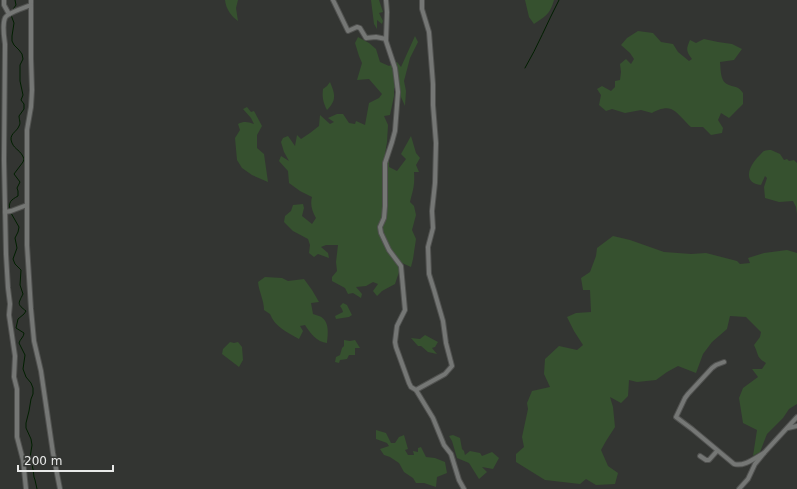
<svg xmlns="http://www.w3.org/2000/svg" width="797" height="489" viewBox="0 0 797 489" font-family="'DejaVu Sans',sans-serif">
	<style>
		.green { fill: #36512f }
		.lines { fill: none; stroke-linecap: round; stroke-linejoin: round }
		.stream { stroke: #011f00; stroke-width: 1 }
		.minor-casing { stroke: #515250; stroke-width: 6 }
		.minor { stroke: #757775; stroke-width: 4 }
	</style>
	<rect width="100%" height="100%" fill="#333532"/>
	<g class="green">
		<path d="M225,0H238L236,8L238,21C231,16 226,9 225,0Z"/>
		<polygon points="371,0 379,0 383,12 379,13 383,21 382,24 377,20 377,29 374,24"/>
		<path d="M525,0H554C550,14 546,16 534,24L529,17Z"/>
		<path d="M638,31L653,33L661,42L673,44L678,52L689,61L692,59C686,51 686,49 690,40L696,43L704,39L718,42L732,44L742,49L734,60L720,62C721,71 720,82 729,85C737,88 738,86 743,93V104L729,118L721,113L718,120L723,128L722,133L711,135L703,127H691C686,123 677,111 671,109C665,107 657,110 652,113L641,110L625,113L612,109L606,111L599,105L601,95L597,89L602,86L611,91L615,87V81L620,80L621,72L620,64L626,59L631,64L634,59L630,53L621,45L627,38Z"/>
		<path d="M415,36L418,42L410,58L404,81L406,91L405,106L401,97L400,87L394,88V96L390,115L384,116L388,125L387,142L385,154L389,162V167L397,171L406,159L401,154L411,136L416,153L420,158L416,165L419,172H414C415,185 413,190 410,202L414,206L416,215L412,230L416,239L413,259L411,267L402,263L395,284L382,291L377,296L373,291L378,284L373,282L366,286L356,287L362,294L361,298L353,293L348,294L345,288L332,281V277L337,271L336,262L338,245H326L321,247L328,253L329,258L318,254L314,257L309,253L310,245L308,239L293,231L284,222L285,216L291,211L293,205L303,204L304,208L302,216L312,224L316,218C312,211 310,205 312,197L300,191L289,183L288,171L279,161L281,156L289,161L284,152L281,142L283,138L288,136L295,146L297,135L301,139L310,133L319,126L320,115L330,124L334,122L328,118L337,114H343L349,123L355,124L356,121L365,125L369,103L379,98L382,94L369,79L357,80L362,63L359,56L355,43L358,37L369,43L376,49L380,62L389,66L397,62L401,67Z"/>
		<path d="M330,82C335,94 337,100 327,110C323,102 322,97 323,89L327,86Z"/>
		<path d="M247,107L251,112L254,111L262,126L257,135V148L264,154L268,182L252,175L242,168L237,160L235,138L240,130L238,124C244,121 248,122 254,124L251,118L243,109Z"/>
		<path d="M771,150L780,154L784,160L787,159L789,161L794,160L797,163V214L796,207L793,201L779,202L765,198L764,187L767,178L765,176L761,185C741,183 750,164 759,156C761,154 762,152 764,151C766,150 769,150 771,150Z"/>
		<path d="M613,236L630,240L664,252L691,254L706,253L737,261L740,264L750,263L748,258L764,253L787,250L797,253V404L789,409L783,418L767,434L760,452L753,456L757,430L743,423L739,398L743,388L758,377L752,369H762L766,363C756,357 759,355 754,345L760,337L761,332L746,317L730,316L727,329L712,342L703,354L696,373L678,366L667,372L656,380L637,382L629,380L628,396L621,403L610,397L613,407L615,427L606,441L601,450L608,466L618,473L615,484L596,485L586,479L580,484L545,480L516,462V454L524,447L522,437L528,409L527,403L532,391L550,387L544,374L545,359L559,346L577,350L583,345L574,331L567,317L576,313L591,312L590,290H583L581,278L590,272L596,256L597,248Z"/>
		<path d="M265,277L282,278L288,281L304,279L312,290L319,302L311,303L313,314C315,315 317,315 319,316C330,320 328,334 327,343C317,342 310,333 305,325L300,326L303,331L299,339C287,332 275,327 270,314L264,310C264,300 259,292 258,282Z"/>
		<polygon points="343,303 347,305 352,315 349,317 336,319 335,316 343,312 342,309 340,306"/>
		<polygon points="425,335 438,342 435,347 432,348 437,354 428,352 421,346 418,346 411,338 420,339"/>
		<polygon points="344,340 350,341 355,340 360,348 355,348 355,355 349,355 347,359 340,360 339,363 335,362 336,357 340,355 342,348 344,346"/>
		<polygon points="230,342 234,343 238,342 242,347 243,360 239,367 222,354 223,349"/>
		<polygon points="376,430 386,433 391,443 395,443 399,437 404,435 408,449 405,450 408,455 414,455 413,451 418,452 418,448 421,447 426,457 435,458 445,462 447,473 437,477 436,487 424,483 416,483 413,478 404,472 399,463 390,457 384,455 380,449 389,446 387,443 376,439"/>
		<polygon points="453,435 460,438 462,449 464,451 465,455 470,451 480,453 482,456 492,452 499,458 493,469 482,467 487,472 479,479 469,463 457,458 452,441 449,436"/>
	</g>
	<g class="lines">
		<g class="stream">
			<polyline points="11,12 16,5 15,0"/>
			<path d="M525,68C538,46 547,23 559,0"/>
			<path d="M10,210C8,202 11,200 18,196V191L17,188L20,182L14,174L23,162L24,159C21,150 15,150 12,143C8,134 17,132 19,126C21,123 19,119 19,116L24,109V104L21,100L23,95L20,81V65L23,59L22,54L19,50L14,45L12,41V36L14,23L11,15"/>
			<path d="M11,213L19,227L18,232L15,238L17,248L13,259L15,264L21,270L20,285L23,294C18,304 17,304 26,311L24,314L18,319L16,328L24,333C24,337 20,339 19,343L25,355L23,369L26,377L31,383L33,388V394L31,399L29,411L26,423V428L31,439L32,445L30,458L33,469L34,477L35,480L37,489"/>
		</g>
		<g class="minor-casing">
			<g id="minor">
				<polyline points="4,0 4,5 9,14"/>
				<polyline points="31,0 31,58 32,90 31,107 27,130 27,245 31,309 34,341 41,371 53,453 60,489"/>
				<polyline points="333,0 348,31 357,27 360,28 366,38 376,37 386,39"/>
				<polyline points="386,0 387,12 386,41 395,68 398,92 395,131 392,142 385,163 385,206 384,218 380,227 381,233 389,250 401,266 405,310 397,326 395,342 396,347 409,383 411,387 416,390 433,418 444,445 451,454 459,480 464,489"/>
				<polyline points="5,212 11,211 27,205"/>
				<path d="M724,362L716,365L712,368L688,394L685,398L676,417L692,429L734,464C744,467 755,458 764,453"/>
				<polyline points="416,390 445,374 452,366 446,343 443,321 434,290 429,274 428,247 433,228 432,211 435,183 436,143 433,105 433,84 429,32 422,9 422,0"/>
				<polyline points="788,428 797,426"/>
				<polyline points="700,456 706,460 709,460 717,451"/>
				<path d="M26,489L23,460L17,437V389L14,377L15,356L9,315L10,304L8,288L6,254L4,160L5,44C4,36 2,25 5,18C7,13 26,7 31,5"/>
				<polyline points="739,489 748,479 755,464 764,453 797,417"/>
			</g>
		</g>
		<use href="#minor" class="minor"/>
	</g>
	<path d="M18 465v6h95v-6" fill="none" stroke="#e9eae9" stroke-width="2"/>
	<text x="24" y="465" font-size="12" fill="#e9eae9" stroke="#333532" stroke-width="3" paint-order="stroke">200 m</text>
</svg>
